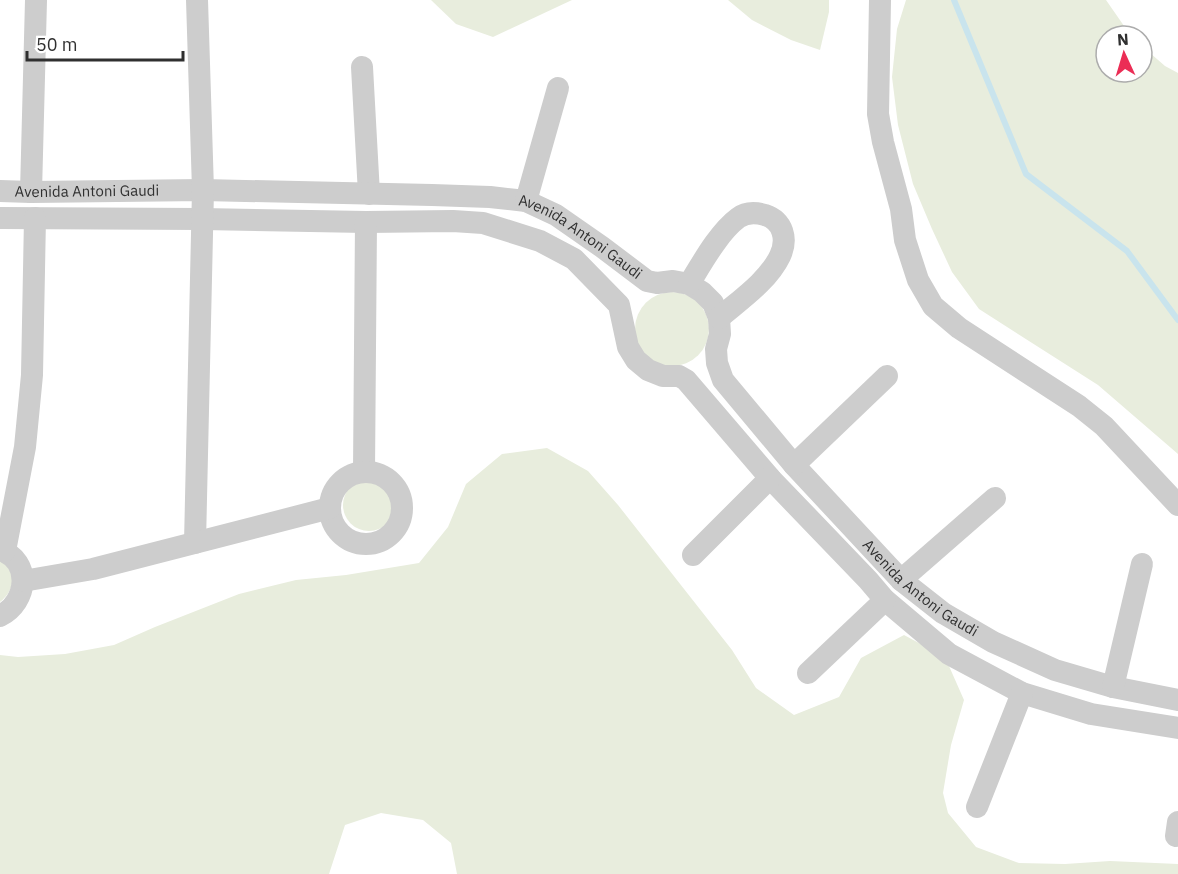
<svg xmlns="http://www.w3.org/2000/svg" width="1178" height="874" viewBox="0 0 1178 874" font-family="'IBM Plex Sans',sans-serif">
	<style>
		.green { fill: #e8eddd }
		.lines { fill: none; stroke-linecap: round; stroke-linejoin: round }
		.stream { stroke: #c9e4ed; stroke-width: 6 }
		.minor { stroke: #cdcdcd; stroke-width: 22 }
		.labels { text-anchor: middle; stroke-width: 6; stroke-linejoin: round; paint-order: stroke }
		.street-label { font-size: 15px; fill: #303030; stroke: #fff }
	</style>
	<rect width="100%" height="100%" fill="#fff"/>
	<g class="green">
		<polygon points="431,0 572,0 493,37 456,24"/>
		<polygon points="728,0 829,0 829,12 820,50 791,40 752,20"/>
		<polygon points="906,0 1106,0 1131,36 1106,36 1106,72 1142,72 1142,46 1165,66 1178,73 1178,454 1098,385 979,309 952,272 932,229 913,184 898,125 892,77 897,29"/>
		<circle cx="672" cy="329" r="37"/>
		<polygon points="547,448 588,471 618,505 732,650 756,688 794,715 839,697 861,658 904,635 945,657 964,700 951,745 943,793 948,813 976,847 1019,863 1065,864 1110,861 1178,864 1178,874 457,874 451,843 423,820 381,813 345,825 329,874 0,874 0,655 18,657 65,654 114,645 155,627 239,594 296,580 346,575 419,563 448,527 466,484 502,454"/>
		<circle cx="369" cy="505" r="26"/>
		<path d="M0,559C3,562 9,567 10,571C16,583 9,595 0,602Z"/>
	</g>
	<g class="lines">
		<polyline class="stream" points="954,0 1026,174 1127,251 1178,320"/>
		<g class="minor">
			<polyline points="880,0 878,114 883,142 901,209 905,240 918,280 933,306 959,328 1079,406 1104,426 1178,505"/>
			<polyline points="362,67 369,194"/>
			<path id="s1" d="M0,191L31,192L203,190L432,195L490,197L526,201L556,215L602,247L647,281L657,283L673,281L689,284L702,292L713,303L719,318L720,334L716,349L717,363L723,380L794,465L901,580L943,613L993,642L1055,670L1113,687L1178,700"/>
			<polyline points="31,192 36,0"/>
			<polyline points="526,201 558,88"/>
			<polyline points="0,218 202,219 366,222 453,221 483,223 540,241 574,259 619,305 628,347 636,360 648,370 663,376 679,376 686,380 770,478 868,580 885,600 949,654 1022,693 1091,714 1178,728"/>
			<path d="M689,284C702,263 719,232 738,218C746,212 755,212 765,215C783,221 788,239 780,256C768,281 740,300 719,318"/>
			<polyline points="794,465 887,376"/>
			<polyline points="364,472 366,222"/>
			<circle cx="366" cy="508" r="36"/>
			<polyline points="195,543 203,190 197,0"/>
			<path d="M0,550C32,561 28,602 0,616"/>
			<polyline points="5,551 25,447 32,375 35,218"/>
			<polyline points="693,555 770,478"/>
			<polyline points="901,580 995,498"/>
			<polyline points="23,581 93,569 330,508"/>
			<polyline points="808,673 885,600"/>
			<polyline points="1113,687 1142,564"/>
			<polyline points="977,807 1022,693"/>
			<polyline points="1176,836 1178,822"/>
		</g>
	</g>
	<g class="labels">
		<g class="street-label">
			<text dy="5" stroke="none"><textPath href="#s1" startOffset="87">Avenida Antoni Gaudi</textPath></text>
			<text dy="5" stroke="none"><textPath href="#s1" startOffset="591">Avenida Antoni Gaudi</textPath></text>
			<text dy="5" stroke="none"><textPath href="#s1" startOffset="1113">Avenida Antoni Gaudi</textPath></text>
		</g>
	</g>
	<g transform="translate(1124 54) rotate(356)"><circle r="28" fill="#ffffff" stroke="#acacac" stroke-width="1.5"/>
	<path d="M0-4.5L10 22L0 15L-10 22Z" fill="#eb2d55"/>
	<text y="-9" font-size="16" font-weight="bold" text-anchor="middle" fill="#303030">N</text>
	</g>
	<path d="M27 51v9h156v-9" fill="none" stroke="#303030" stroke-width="3"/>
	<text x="36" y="51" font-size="18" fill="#303030" stroke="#ffffff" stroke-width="4.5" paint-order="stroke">50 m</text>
</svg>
